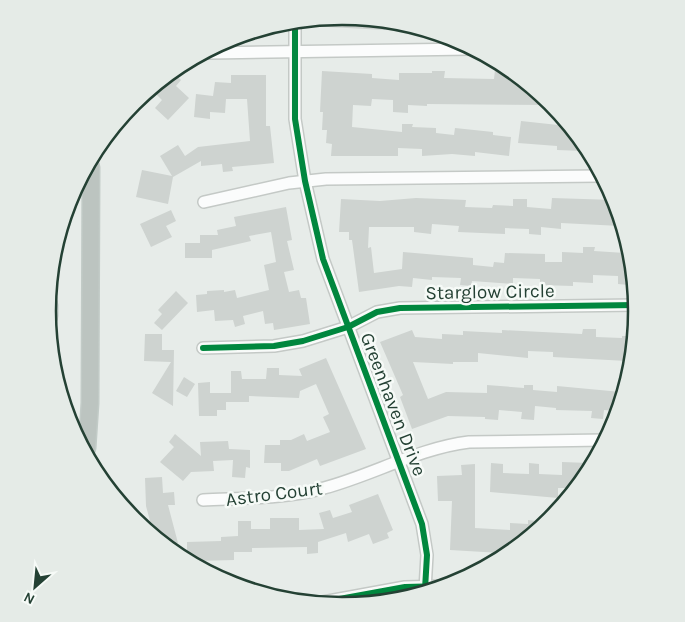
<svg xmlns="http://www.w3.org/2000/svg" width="685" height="622" viewBox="0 0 685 622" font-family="Karla,sans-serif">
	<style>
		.building { fill: #ced3d0 }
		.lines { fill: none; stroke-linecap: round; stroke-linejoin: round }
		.minor-casing { stroke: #c4c9c6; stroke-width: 14 }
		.highway-casing { stroke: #c2cbc7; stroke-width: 19 }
		.minor { stroke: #fbfcfc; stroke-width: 11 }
		.highway { stroke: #bcc4c0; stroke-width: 16 }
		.cycleway-casing { stroke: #f6faf7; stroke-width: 9 }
		.cycleway { stroke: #00873e; stroke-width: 6 }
		.labels { text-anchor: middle; stroke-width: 5; stroke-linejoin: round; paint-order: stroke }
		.street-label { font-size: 19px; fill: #244134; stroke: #f6faf7 }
		.rim { fill: none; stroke: #244134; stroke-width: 2.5 }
	</style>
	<rect width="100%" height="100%" fill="#e7ece9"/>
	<g class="building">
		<polygon points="343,16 386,25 385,30 309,26 309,23"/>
		<polygon points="495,70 503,71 552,105 427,104 427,106 408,105 408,113 393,112 393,100 372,99 371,106 353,105 352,127 402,132 402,124 413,124 412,127 436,128 436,133 454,135 455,128 493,132 493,135 511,137 509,156 475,152 475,156 452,154 422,156 422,149 398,148 398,156 331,156 332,144 326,143 327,130 322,130 323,112 320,112 322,71 372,74 372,78 399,80 399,73 432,73 432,71 445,71 444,78 494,79"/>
		<polygon points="176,75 181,80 176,86 189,98 168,120 155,108 162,100 152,90"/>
		<polygon points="231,75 266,75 266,126 270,126 274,163 232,167 233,171 223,172 222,164 201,166 201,161 173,177 168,204 136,197 142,170 172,176 160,156 178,145 185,156 198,147 250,141 247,99 226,99 225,113 210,112 210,119 194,117 196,94 213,96 215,82 231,83"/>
		<polygon points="558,114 583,151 557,150 557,146 518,143 521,121 558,125"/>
		<polygon points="416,198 466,200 465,207 492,208 493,205 513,206 513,199 527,199 527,207 551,209 552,198 615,200 620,226 561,223 561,229 541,227 541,235 529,234 529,229 505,228 505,234 458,232 459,226 432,224 431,234 414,232 414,227 369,227 368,248 371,247 374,273 402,269 403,252 473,258 473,265 493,267 494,262 504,263 505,253 545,254 545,262 562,262 562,252 583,253 583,247 595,247 594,251 625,253 624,261 627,262 629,271 629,285 618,284 618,276 593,275 593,283 573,282 573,286 540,285 540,279 513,278 513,284 472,281 471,286 460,285 461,278 432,277 432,280 413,278 412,287 399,286 359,292 352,240 349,240 349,232 339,232 341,199 380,201"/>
		<polygon points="286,207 292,240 287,241 294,270 284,272 289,292 299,290 301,298 306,298 310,324 274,330 273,323 265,324 263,311 243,316 245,324 235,327 233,320 215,321 214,310 197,312 196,295 207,294 207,291 224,290 224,292 235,290 237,298 269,290 264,265 276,262 271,232 249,236 251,241 212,250 212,258 185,258 185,243 200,243 200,235 218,235 217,230 236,226 234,217"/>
		<polygon points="171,210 176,221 166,226 172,237 151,247 140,224"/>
		<polygon points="176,291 188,303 162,330 154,323 162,314 158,310"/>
		<polygon points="583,329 596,329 596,337 622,338 622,336 632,336 627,361 553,357 553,352 528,351 528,358 478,353 478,362 453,362 453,364 413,362 428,399 446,392 487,393 487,385 524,388 524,385 533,385 533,390 557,392 557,386 621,392 617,411 604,410 603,419 591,418 592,411 556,410 556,408 535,406 534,420 521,419 522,412 499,410 498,420 485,419 485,417 448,416 412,429 400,397 403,395 380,342 412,330 415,337 442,339 442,334 463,335 463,331 502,333 502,330 582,334"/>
		<polygon points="145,334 162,334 162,350 174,350 173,406 152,393 171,362 144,361"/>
		<polygon points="326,358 366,449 320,466 317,459 289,471 281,471 281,463 264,463 265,445 280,445 280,440 291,440 304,434 307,441 330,432 323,417 329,414 316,384 300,391 299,398 249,396 249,402 226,402 226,410 217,410 217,416 199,416 198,383 210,382 210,393 231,393 231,371 241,371 242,379 266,379 267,368 279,368 279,375 302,376 299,369"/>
		<polygon points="184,377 195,384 187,397 176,391"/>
		<polygon points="175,434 201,456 200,442 228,441 229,449 250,450 250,468 246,467 245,478 232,477 233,460 213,461 214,471 191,472 183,481 160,462 174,447 169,442"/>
		<polygon points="562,462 589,463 572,488 558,488 558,498 490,492 491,463 503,464 503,473 529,474 529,463 539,464 539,474 562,475"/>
		<polygon points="475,464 475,528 510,530 510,523 528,524 528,520 548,522 501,553 450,550 452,501 438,501 437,476 462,475 461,465"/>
		<polygon points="162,477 163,493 174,492 175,505 168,505 178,543 172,544 153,532 146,506 145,478"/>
		<polygon points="378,494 393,530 387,533 389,538 373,544 369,534 348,542 346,533 318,542 318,553 307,554 307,547 252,548 252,552 234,552 234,560 197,561 187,555 187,542 221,541 221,537 238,536 238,521 251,521 251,529 270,529 270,518 299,518 299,530 324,529 319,513 330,510 333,518 352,512 349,505"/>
	</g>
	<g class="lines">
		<g class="minor-casing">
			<g id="minor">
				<polyline points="295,26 295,119 305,181 323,259 422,524 427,555 425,589"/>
				<polyline points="209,53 470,49"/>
				<polyline points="204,202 289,183 326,179 600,176"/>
				<polyline points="203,348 274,346 303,341 348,327 377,312 400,308 636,305"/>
				<path d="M203,500C243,498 286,499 324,488C373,475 419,448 469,442L604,440"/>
				<polyline points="323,602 405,587 444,586"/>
			</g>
		</g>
		<g class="highway-casing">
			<g id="highway">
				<polyline points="49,316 49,305"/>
				<polyline points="87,448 90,403 91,167"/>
			</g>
		</g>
		<use href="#minor" class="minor"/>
		<use href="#highway" class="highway"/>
		<g class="cycleway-casing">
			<g id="cycleway">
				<polyline points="295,26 295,119 305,181 323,259 422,524 427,555 425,589"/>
				<polyline points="203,348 274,346 303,341 348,327 377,312 400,308 636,305"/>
				<polyline points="323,602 405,587 444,586"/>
			</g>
		</g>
		<use href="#cycleway" class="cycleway"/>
	</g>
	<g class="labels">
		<g class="street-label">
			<text transform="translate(490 291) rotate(-1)" y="7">Starglow Circle</text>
			<text transform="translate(394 404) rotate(69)" y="7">Greenhaven Drive</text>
			<text transform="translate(274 493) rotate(-7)" y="7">Astro Court</text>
		</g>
	</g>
	<path d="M0 0H685V622H0ZM56 311a286 286 0 1 1 572 0a286 286 0 1 1-572 0Z" fill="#e5ebe7" fill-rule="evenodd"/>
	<path class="rim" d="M56 311a286 286 0 1 1 572 0a286 286 0 1 1-572 0Z"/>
	<g transform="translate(35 587) rotate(207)" stroke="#f6faf7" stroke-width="4" paint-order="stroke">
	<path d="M0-4L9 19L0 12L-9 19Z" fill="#244134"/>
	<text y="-8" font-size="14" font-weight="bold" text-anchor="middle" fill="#244134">N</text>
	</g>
</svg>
